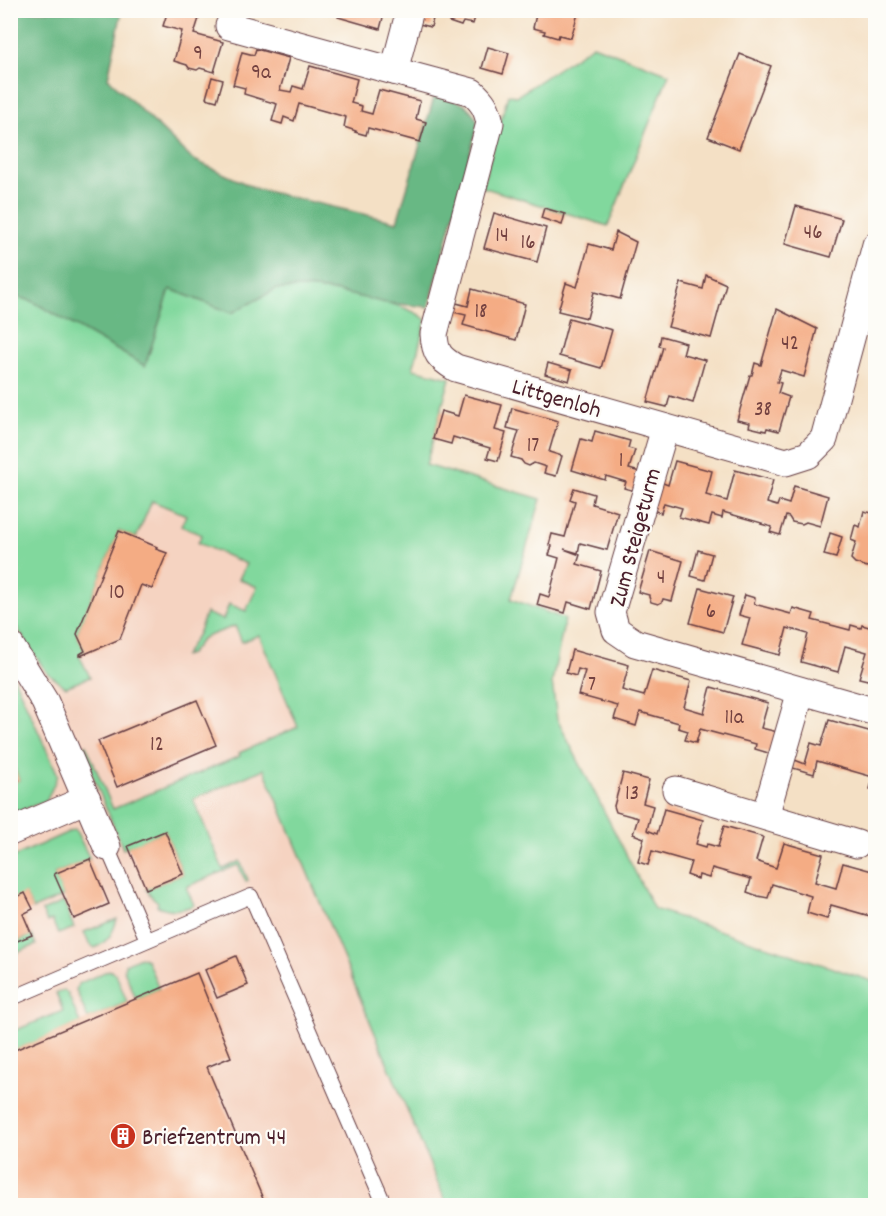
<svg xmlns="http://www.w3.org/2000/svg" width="886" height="1216" viewBox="0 0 886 1216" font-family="Dekko,sans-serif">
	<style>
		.built { fill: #f5d3c1 }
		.green { fill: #81d89d; stroke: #667c64; stroke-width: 1.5 }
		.forest { fill: #68b884; stroke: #596c58; stroke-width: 1.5 }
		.building { fill: #f4ac84 }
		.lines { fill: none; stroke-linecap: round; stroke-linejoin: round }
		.service-casing { stroke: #643c42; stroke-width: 16 }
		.minor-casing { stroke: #643c42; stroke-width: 29 }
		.service { stroke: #fff; stroke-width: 14 }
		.minor { stroke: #fff; stroke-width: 27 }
		.labels { text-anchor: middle; stroke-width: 4.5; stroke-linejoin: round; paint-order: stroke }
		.number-label { font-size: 21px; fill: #744241 }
		.street-label { font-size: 24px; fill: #4a1f2b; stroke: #fdfcf7 }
		.poi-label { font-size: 24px; fill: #4a1f2b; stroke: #fdfcf7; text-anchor: start }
	</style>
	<rect width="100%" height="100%" fill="#fdfcf7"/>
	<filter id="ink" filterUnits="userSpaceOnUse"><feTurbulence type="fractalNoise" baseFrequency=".0167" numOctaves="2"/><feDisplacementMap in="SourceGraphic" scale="12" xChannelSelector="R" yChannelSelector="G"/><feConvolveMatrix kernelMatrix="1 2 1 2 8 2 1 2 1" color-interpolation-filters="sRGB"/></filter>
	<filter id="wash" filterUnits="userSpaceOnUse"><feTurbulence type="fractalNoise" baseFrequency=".008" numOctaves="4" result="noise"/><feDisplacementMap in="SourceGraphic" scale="24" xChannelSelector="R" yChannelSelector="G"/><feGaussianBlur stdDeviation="1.35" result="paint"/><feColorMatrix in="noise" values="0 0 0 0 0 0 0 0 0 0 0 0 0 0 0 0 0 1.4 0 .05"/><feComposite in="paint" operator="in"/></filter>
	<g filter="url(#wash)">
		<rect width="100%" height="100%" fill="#f4e0c5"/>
		<polygon class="built" points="131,490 206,522 266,580 302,731 447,1205 11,1205 10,618"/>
		<g class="green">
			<polygon points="593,45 669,74 608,226 482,187 508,95 517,96"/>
			<path d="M305,288C332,290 408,302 426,320L413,369L450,378L426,465L541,499L511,599L565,619L552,682L557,719L654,909L875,982V1205H447L264,769L193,799L223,869L240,861L248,880L246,882L238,865L186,887L194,905C180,911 171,911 157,906L158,902L152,897L146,889L183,874L165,831L123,849L81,747L86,745L113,809L240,756L239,753L298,727L259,635L242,642L235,626L203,638L190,654L184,656L198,634L206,613L223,620L229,604L246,611L257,587L239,579L246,564L198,543L202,535L181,526L186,515L152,501L136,538L119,531L77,634L85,651L80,657L90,677L66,687L47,673L11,619L10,295L32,301L145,366L170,289L232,313L276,289Z"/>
			<polygon points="10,674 15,680 58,775 47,800 11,815 11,784 19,780 11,760"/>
			<polygon points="75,829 90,859 54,874 64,896 33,909 25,894 11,900 11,858"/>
			<polygon points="64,902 74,928 58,934 52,920 47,922 42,911"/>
			<path d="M117,919C113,934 108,941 95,948L89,944L84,932Z"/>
			<polygon points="32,935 36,945 11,955 11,944"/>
			<polygon points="140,957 147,960 159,989 136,999 124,970 125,964"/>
			<polygon points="109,970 116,974 127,1002 88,1019 76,990 78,984"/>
			<polygon points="64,990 68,994 80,1023 11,1052 11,1032 63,1011 56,993"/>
		</g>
		<path class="forest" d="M10,11H122L108,78L192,159L257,189L397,222L435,94C455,101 470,101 478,123L429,307L386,303L334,291L305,288L276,289L232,313L170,289L145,366L32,301L11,295Z"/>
		<g id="blocks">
			<g class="building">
				<polygon points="168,10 195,10 201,12 194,34 223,42 214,72 200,68 197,70 189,68 187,65 174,61 182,31 163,26"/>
				<polygon points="340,10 385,10 380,29 338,17"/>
				<polygon points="423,10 435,10 431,27 419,24"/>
				<polygon points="441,10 477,10 473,24 463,22 461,26 449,22 450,18 440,15"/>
				<polygon points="537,10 579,10 571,38 559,35 558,38 544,34 545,31 533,28"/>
				<polygon points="488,47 509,53 503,74 482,68"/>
				<polygon points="256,49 289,58 280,90 291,92 293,86 303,89 310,66 357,79 351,103 362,106 361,111 372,114 379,90 420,101 416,119 426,122 420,142 368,128 366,135 355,132 356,131 344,127 346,117 299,104 294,121 284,117 282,124 272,121 277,104 244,94 245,88 233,85 242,52 254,55"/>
				<polygon points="740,54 771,66 739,149 708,137"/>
				<polygon points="212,77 223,80 217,101 206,98"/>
				<polygon points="796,206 842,219 831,257 785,244"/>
				<polygon points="544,208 565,214 562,225 541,218"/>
				<polygon points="494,213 546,228 537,262 484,248"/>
				<polygon points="616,232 636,242 620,299 594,292 587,318 558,311 566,283 577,287 589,244 611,250"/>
				<polygon points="706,275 726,284 711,338 668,327 681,283 703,289"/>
				<polygon points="472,289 525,304 516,340 463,325 466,315 453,312 456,303 468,306"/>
				<polygon points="777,309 817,329 804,377 781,370 777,382 781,383 778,393 789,397 779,431 767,428 766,431 749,427 750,423 737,420 750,375 752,375 755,363 761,365"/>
				<polygon points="569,318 612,330 601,368 559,356"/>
				<polygon points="661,336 686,343 683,354 705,360 693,403 670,396 667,407 647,402 663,347 659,346"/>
				<polygon points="548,363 572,370 569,381 545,374"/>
				<polygon points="464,395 502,405 495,430 506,433 498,461 487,458 490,448 453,437 451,444 433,439 441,411 458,416"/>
				<polygon points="512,408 558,421 549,452 562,456 556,476 544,473 546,467 534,463 529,466 524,464 521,460 511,457 519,431 507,428"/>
				<polygon points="595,431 630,441 628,448 635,450 629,469 640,472 635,491 624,488 626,482 606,476 605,480 572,470 581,439 592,442"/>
				<polygon points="675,461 712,471 706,495 727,501 735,470 773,480 767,503 777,506 779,501 789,504 794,486 828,496 820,526 806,522 802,524 792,522 789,517 786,516 780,535 770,532 772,527 761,524 762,523 723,512 722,518 712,515 709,525 679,517 682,508 664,503 661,513 650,509 658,481 668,485"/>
				<polygon points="574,488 594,494 592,504 618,512 607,550 580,543 578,553 564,549 580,555 577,564 601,571 591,609 568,602 565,613 537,605 540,594 549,597 559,558 549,555 552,546 549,545 552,534 565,537 575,501 570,499"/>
				<polygon points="864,511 876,514 876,567 874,565 867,567 855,563 851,559 856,542 851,540 855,525 860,527"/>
				<polygon points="119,531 157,547 156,549 167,553 152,589 141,585 120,639 80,656 80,654 85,651 77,634"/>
				<polygon points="830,533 842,537 836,558 824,555"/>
				<polygon points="698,550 712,554 705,580 691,576"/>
				<polygon points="650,551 683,561 672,601 663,599 662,602 658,604 651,602 649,597 649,595 638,592"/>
				<polygon points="700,588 733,597 723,632 690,623"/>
				<polygon points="745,595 755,598 754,604 791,614 793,608 814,614 812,620 850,630 851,625 861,628 862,625 876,629 876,682 859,678 867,652 845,646 838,672 801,662 808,634 798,631 787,628 780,655 742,645 750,618 739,615"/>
				<polygon points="572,650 589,655 590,654 629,665 622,690 644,696 652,670 691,681 684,707 704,713 711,687 768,703 761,728 782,733 775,755 755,749 756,744 700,729 696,743 685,740 688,731 678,728 679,723 640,712 636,726 614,719 618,706 578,695 585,671 578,669 576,676 566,673"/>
				<polygon points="197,700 216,745 117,787 98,741"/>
				<polygon points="829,720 876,733 876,791 870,789 873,777 817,761 814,774 793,768 795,760 805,764 811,743 821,746"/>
				<polygon points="10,760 19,780 10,784"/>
				<polygon points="623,773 649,780 643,803 653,806 647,830 657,834 664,809 703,820 696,844 706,847 707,844 718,847 724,826 763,837 756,861 776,868 784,843 823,854 815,882 836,888 843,863 876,872 876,897 870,916 831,905 827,919 807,913 811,896 772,884 768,898 758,896 747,892 751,879 712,868 709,878 699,875 698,879 687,875 691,862 652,851 648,865 638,862 644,838 633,834 638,818 616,812 614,806"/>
				<polygon points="165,831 183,874 146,889 128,846"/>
				<polygon points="90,859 109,904 74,919 54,874"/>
				<polygon points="25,893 33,909 23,914 32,935 10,944 10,900"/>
				<polygon points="236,956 248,985 217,998 205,970"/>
				<polygon points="197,973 231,1057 207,1067 266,1206 10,1206 10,1052"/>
			</g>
		</g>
	</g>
	<g filter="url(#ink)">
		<use href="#blocks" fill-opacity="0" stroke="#643c42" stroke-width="1.5"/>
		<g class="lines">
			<g class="service-casing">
				<g id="service">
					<polyline points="107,847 147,940"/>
					<polyline points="10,999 251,896 385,1206"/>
				</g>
			</g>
			<g class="minor-casing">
				<g id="minor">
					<path d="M410,10L394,71L472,92C483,102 487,108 490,123L434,334C435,353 439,358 456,368L786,462L808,455L824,439L876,245"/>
					<polyline points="229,26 394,71"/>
					<polyline points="665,428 611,612 616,630 635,643 876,712"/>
					<polyline points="10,645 45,702 107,847"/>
					<polyline points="676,790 857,844"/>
					<polyline points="765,816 801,691"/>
					<polyline points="10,832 87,799"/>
				</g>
			</g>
			<use href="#service" class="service"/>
			<use href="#minor" class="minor"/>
		</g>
	</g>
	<defs>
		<g id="building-disc" transform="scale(1.35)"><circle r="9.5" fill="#c8321e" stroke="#fdfcf7"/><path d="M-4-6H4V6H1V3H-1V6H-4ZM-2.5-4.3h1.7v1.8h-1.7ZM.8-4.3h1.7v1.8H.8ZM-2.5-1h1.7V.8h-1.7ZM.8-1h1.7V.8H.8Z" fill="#fff"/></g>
	</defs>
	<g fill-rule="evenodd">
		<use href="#building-disc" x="123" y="1136"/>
	</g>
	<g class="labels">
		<g class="number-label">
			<text x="198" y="59">9</text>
			<text x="261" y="78">9a</text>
			<text x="813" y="238">46</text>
			<text x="502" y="241">14</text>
			<text x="528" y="248">16</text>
			<text x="481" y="317">18</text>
			<text x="790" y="349">42</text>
			<text x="763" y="415">38</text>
			<text x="533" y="451">17</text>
			<text x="621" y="466">1</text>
			<text x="661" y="583">4</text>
			<text x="117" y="598">10</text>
			<text x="711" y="617">6</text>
			<text x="592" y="690">7</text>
			<text x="734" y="723">11a</text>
			<text x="157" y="750">12</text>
			<text x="632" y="799">13</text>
		</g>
		<g class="street-label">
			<text transform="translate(557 397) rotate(16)" y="8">Littgenloh</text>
			<text transform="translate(634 537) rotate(-75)" y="8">Zum Steigeturm</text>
		</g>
		<g class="poi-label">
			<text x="142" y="1144">Briefzentrum 44</text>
		</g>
	</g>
	<rect width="886" height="1216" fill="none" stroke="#fdfcf7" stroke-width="36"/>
</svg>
